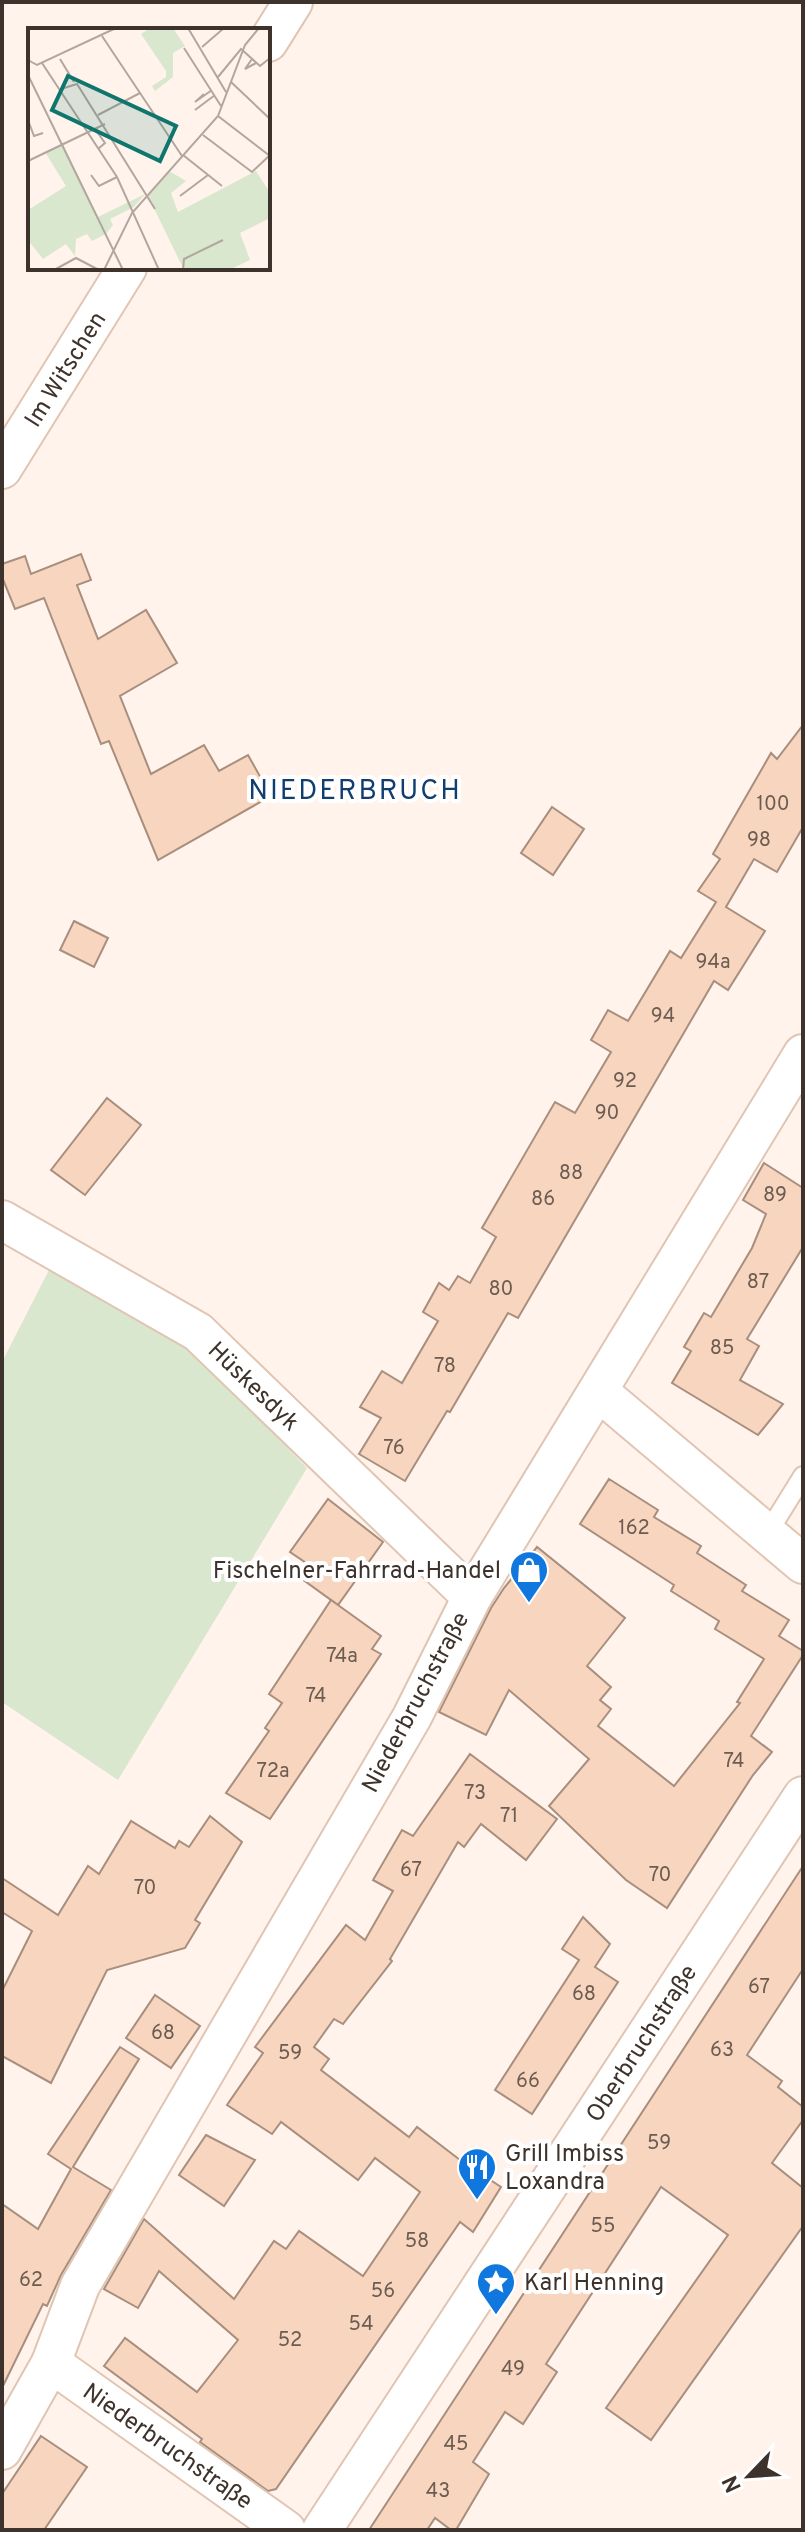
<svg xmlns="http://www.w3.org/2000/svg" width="805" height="2532" viewBox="0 0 805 2532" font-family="Overpass,sans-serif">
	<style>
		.green { fill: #d8e7cd }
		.building { fill: #f7d5bf; stroke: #a88e7d; stroke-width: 2 }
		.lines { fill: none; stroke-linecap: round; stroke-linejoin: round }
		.service-casing { stroke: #e1c5b3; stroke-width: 22 }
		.minor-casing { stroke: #e1c5b3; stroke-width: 42 }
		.service { stroke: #fff; stroke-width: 18 }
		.minor { stroke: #fff; stroke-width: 38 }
		.labels { text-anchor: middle; stroke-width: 8; stroke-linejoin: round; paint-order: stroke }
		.number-label { font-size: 20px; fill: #6c5c51 }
		.street-label { font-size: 24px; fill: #3e332c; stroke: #fff }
		.poi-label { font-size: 24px; fill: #3e332c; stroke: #fff; text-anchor: start }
		.quarter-label { font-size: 28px; letter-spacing: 2px; fill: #113d70; stroke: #fff }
		.inset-road { fill: none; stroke: #b2a69f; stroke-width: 2 }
		.view { fill: #0f766e; fill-opacity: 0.15; stroke: #0f766e; stroke-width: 4 }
		.inset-edge { fill: none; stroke: #3e332c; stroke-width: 4 }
	</style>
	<rect width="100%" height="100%" fill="#fff3ec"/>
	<polygon class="green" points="51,1266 186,1345 307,1468 118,1780 2,1702 2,1362"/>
	<g class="building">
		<polygon points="81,554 91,580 77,585 98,639 146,610 177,663 120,696 151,774 204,745 219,771 248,755 271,796 158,860 109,741 101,744 44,598 15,609 2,577 2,564 25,556 31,574"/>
		<polygon points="803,725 803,827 777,872 754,859 726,907 765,931 728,990 714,981 518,1318 508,1313 450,1412 447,1411 405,1481 359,1454 381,1418 360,1407 382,1371 402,1383 438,1321 423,1312 439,1283 449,1290 458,1276 470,1283 496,1237 482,1228 555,1102 575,1113 611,1052 591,1040 608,1010 628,1021 670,951 681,958 716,902 698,891 720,859 713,854 771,753 777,759"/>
		<polygon points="552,807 584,829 553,875 521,853"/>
		<polygon points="74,921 108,938 94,967 60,950"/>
		<polygon points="107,1098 141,1125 85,1195 51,1170"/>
		<polygon points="764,1163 803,1188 803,1247 747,1339 759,1346 740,1380 783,1404 758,1435 672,1383 691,1351 684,1347 704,1313 711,1317 752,1248 766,1214 743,1200"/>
		<polygon points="609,1479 658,1510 654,1517 701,1546 697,1553 746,1585 742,1591 789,1620 779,1636 803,1651 803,1655 751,1736 772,1752 753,1775 667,1908 626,1880 549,1806 589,1759 509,1690 486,1735 439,1712 491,1608 504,1588 537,1547 625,1618 587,1666 611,1687 600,1700 611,1709 598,1726 674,1786 740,1703 737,1702 764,1659 715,1629 719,1621 671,1591 674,1585 580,1524"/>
		<polygon points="328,1499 383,1542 338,1605 302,1579 312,1567 290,1552"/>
		<polygon points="331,1600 381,1636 372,1649 381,1654 270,1819 226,1793 269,1731 265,1728 282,1703 269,1694"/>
		<polygon points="470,1754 557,1819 526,1860 481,1824 464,1847 458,1842 390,1959 392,1961 343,2024 334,2019 314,2047 329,2059 321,2070 409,2137 417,2127 460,2160 501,2187 473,2232 460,2222 276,2489 268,2491 200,2442 202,2439 104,2366 125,2338 197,2392 238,2340 159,2271 138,2308 104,2289 144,2219 234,2299 274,2241 286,2249 299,2231 363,2276 420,2192 375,2158 358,2180 281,2122 272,2134 227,2105 263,2053 255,2047 346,1925 365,1940 393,1891 373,1880 402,1830 413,1836"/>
		<polygon points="210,1816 242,1842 195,1920 200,1923 185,1948 107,1970 51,2083 2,2056 2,1991 32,1931 2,1912 2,1878 58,1915 88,1866 99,1874 131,1821 175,1848 179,1841 189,1847"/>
		<polygon points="803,1866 803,1969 747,2055 782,2081 778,2087 803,2107 803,2120 772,2163 803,2188 803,2226 651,2440 606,2408 728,2235 661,2187 546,2364 557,2372 523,2424 505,2412 473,2462 489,2474 456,2530 451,2530 435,2518 427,2530 369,2530"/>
		<polygon points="583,1917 610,1944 595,1967 618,1982 532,2114 495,2090 579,1960 562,1949"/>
		<polygon points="155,1995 200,2026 171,2068 126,2038"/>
		<polygon points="120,2047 139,2059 73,2167 111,2190 61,2275 47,2306 43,2304 2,2388 2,2204 38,2229 71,2169 48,2154"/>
		<polygon points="206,2135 255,2160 224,2206 179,2175"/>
		<polygon points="41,2436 87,2467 44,2530 2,2530 2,2494"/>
	</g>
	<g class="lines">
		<g class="service-casing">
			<polyline id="service" points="767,1534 803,1476"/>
		</g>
		<g class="minor-casing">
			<g id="minor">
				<polyline points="268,42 293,2"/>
				<polyline points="2,469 127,268"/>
				<polyline points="2,1220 198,1332 472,1597"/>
				<polyline points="598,1391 803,1564"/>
				<polyline points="2,2450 51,2363"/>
				<polyline points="286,2530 51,2363 80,2286 412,1717 472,1597 803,1054"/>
				<polyline points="322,2530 803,1796"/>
			</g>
		</g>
		<use href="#service" class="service"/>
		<use href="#minor" class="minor"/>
	</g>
	<defs>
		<g id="shop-pin" transform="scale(2)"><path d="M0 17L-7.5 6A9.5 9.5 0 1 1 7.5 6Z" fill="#1077df" stroke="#fff"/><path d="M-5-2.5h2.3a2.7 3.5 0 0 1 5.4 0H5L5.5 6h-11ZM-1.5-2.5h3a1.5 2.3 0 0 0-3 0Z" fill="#fff"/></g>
		<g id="restaurant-pin" transform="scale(2)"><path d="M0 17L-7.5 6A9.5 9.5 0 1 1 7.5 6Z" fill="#1077df" stroke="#fff"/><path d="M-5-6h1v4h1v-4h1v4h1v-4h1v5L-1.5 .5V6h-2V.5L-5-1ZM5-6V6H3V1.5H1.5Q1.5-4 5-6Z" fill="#fff"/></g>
		<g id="sight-pin" transform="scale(2)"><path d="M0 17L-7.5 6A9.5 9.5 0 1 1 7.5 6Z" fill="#1077df" stroke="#fff"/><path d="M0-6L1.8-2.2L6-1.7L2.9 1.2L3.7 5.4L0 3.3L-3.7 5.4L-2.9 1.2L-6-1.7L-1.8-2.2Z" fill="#fff"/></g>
	</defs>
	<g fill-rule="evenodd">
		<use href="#shop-pin" x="529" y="1570"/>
		<use href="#restaurant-pin" x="477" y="2167"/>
		<use href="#sight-pin" x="496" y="2282"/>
	</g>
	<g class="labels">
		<g class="number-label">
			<text x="773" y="810">100</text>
			<text x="759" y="846">98</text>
			<text x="713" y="968">94a</text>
			<text x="663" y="1022">94</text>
			<text x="625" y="1087">92</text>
			<text x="607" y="1119">90</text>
			<text x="571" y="1179">88</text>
			<text x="775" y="1201">89</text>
			<text x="543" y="1205">86</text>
			<text x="758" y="1288">87</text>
			<text x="501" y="1295">80</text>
			<text x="722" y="1354">85</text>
			<text x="445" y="1372">78</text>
			<text x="394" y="1454">76</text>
			<text x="634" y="1534">162</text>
			<text x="342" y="1662">74a</text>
			<text x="316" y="1702">74</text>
			<text x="734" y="1767">74</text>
			<text x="273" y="1777">72a</text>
			<text x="475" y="1799">73</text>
			<text x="509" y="1822">71</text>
			<text x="411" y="1876">67</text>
			<text x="660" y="1881">70</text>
			<text x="145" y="1894">70</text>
			<text x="759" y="1993">67</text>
			<text x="584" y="2000">68</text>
			<text x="163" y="2039">68</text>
			<text x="722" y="2056">63</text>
			<text x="290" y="2059">59</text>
			<text x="528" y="2087">66</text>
			<text x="659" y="2149">59</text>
			<text x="603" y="2232">55</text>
			<text x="417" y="2247">58</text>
			<text x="31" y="2286">62</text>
			<text x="383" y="2297">56</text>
			<text x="361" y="2330">54</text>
			<text x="290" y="2346">52</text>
			<text x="513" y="2375">49</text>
			<text x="456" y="2450">45</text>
			<text x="438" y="2497">43</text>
		</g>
		<g class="street-label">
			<text transform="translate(65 369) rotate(-58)" y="8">Im Witschen</text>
			<text transform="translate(254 1386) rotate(44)" y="8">Hüskesdyk</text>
			<text transform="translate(415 1702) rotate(-62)" y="8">Niederbruchstraße</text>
			<text transform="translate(641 2043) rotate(-57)" y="8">Oberbruchstraße</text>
			<text transform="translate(168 2446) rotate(35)" y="8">Niederbruchstraße</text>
		</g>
		<g class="poi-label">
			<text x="501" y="1578" text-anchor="end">Fischelner-Fahrrad-Handel</text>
			<text x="505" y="2161">Grill Imbiss<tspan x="505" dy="28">Loxandra</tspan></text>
			<text x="524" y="2290">Karl Henning</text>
		</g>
		<g class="quarter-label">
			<text x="355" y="799">NIEDERBRUCH</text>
		</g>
	</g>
	<g transform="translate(28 28)">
		<rect width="242" height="242" fill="#fff3ec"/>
		<path d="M122,0H145L157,18L145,25V49L127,63L124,58L138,49V43L113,6ZM35,116L70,189L117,166L106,179L82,191L85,197L78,206L64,213L59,206L48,211L47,228L38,216L15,231L0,212V182L38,158L17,124ZM141,143L158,153L143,165L150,184L228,143L242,165V190L212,205L222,232L201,242H156L120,168Z" fill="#d8e7cd"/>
		<path class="inset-road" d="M160,0L198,64M74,8L154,128M174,19L196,0M156,20L193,78M32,31L46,54M224,31L217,41L228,35M0,32L9,37L88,0M14,35L89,149L131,242M0,47L95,242M190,49L213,21L232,38L242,30M203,54L242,91M33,61L49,56L127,181M176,66L167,74L184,62M167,82L187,67M70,87L112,65M190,88L242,128M0,92L6,108L15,105M67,101L77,115L70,121M175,107L224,144L242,127M155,127L194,158M0,133L77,96M63,147L71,158L89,149M152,168L180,147M26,242L48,230L71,242M76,242L104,185L190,88L217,17L231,0M155,242L156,231L195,212"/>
		<path class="view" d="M40,48L148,98L132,133L24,82Z"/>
		<rect width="242" height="242" class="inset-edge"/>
	</g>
	<rect width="805" height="2532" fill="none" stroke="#3e332c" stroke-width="8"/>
	<g transform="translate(749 2476) rotate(245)" stroke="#ffffff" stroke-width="6" paint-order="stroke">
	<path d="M0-6L14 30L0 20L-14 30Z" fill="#3e332c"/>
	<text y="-12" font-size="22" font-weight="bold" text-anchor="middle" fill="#3e332c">N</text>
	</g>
</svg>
